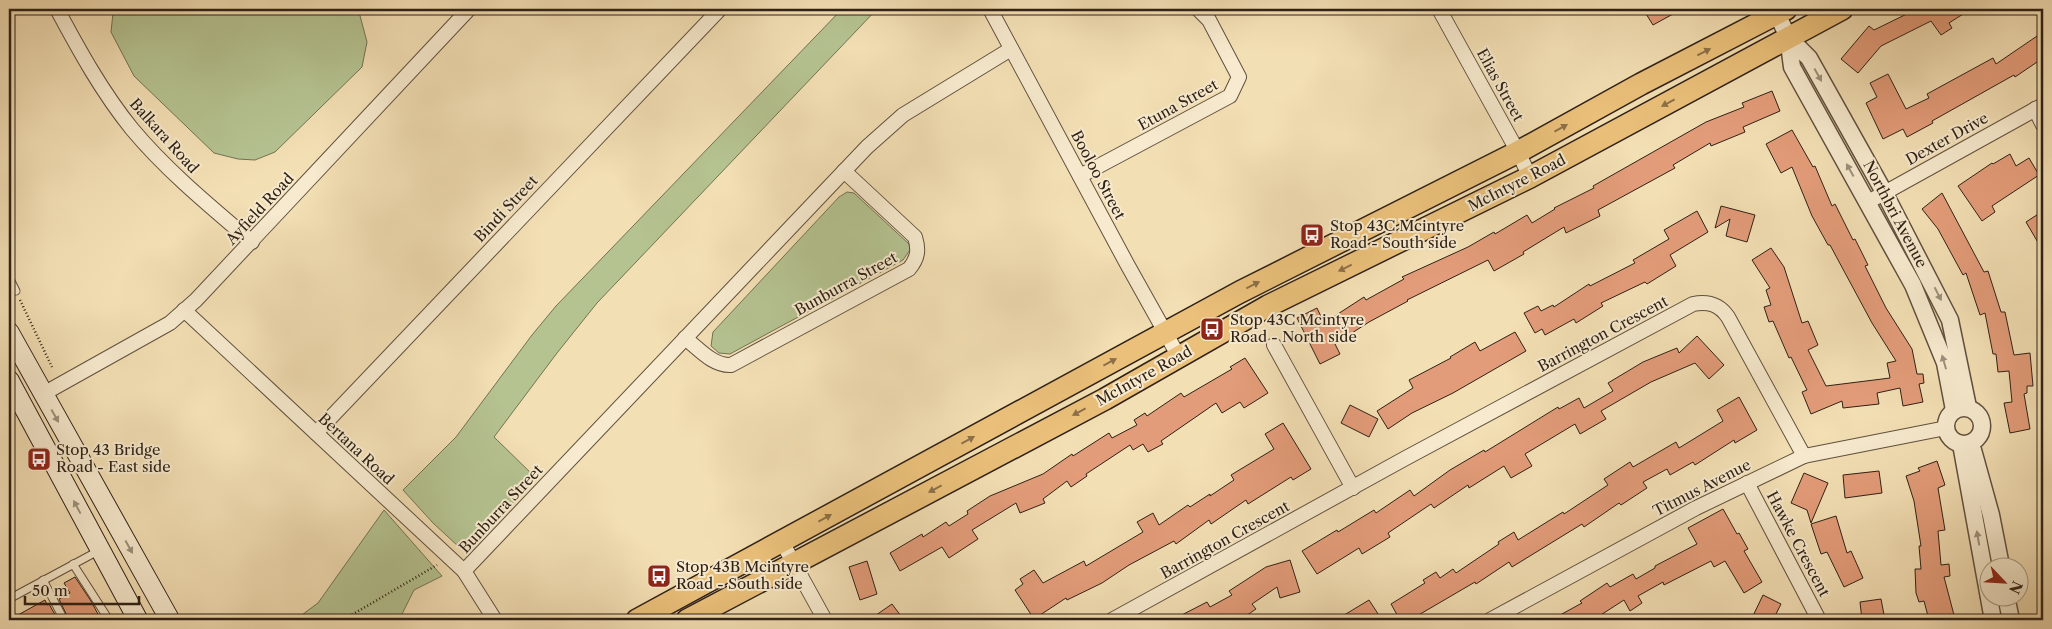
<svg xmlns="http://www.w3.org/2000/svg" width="2052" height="629" viewBox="0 0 2052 629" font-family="'Libre Caslon Text',serif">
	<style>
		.green { fill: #b5c391; stroke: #727254 }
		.building { fill: #e39c79; stroke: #2f2117 }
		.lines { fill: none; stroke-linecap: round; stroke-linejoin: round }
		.service-casing { stroke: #60503e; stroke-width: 9 }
		.minor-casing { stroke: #60503e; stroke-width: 16 }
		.tertiary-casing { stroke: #60503e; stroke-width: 19 }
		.secondary-casing { stroke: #2f2117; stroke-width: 21 }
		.primary-casing { stroke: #2f2117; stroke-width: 24 }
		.path { stroke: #2f2117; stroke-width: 2.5; stroke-dasharray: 1 2.5; stroke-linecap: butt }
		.service { stroke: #f7eace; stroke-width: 7 }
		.minor { stroke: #f7eace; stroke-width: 14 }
		.tertiary { stroke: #f7eace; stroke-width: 16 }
		.secondary { stroke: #f7eace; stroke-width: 19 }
		.primary { stroke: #eac07a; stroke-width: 21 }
		.oneway { fill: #8c7048 }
		.oneway2 { fill: #9d907c }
		.labels { text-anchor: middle; stroke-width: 4; stroke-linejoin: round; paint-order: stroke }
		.street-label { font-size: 15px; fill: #2f2117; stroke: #f7eace }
		.poi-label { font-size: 15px; fill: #2f2117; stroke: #f7eace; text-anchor: start }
	</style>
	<rect width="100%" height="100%" fill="#f3dfb4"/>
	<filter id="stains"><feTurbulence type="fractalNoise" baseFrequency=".004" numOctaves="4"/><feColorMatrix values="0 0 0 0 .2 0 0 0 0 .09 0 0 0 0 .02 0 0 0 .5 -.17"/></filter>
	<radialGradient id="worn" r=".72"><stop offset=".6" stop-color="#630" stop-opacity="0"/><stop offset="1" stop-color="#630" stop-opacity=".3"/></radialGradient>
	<g class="green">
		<polygon points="116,9 356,9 359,12 367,42 362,67 275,152 255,160 238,159 214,153 134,76 111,32 113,13"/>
		<polygon points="842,9 877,9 597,303 557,353 494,437 536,478 470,548 459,547 433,523 403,490 456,437 532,335 556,306"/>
		<polygon points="847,192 854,193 909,244 910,250 903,260 730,354 719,353 711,346 713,332 839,197"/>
		<polygon points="384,510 442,576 414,590 399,620 295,620 318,603"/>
	</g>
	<g class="building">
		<polygon points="1643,9 1682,9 1653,25"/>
		<polygon points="1917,9 1971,9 1949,23 1952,28 1941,35 1931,21 1881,46 1858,73 1841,59 1869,26 1874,30"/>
		<polygon points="2043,32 2043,58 2015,77 2014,75 1932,121 1933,123 1907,137 1903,129 1883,139 1866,103 1877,97 1870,83 1888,74 1906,109 1929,98 1927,94 1993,58 1996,64"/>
		<polygon points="1772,91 1780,111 1743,127 1745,132 1711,146 1710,143 1673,165 1675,168 1598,210 1600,216 1566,233 1564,227 1523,252 1524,254 1494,271 1488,260 1407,300 1408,301 1369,322 1335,344 1340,354 1320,364 1297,318 1317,308 1324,323 1364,297 1366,300 1404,279 1402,277 1468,247 1494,232 1495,234 1527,215 1532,223 1555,209 1554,208 1594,188 1593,186 1706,122 1744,107 1742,103"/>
		<polygon points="1792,130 1813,167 1815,166 1832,206 1835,204 1853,240 1855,239 1868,265 1865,266 1886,308 1912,349 1917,374 1923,374 1924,383 1919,384 1923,402 1903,406 1900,388 1877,393 1879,404 1843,408 1842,401 1811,414 1802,392 1807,390 1791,357 1789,358 1773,321 1769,322 1764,307 1771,305 1766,290 1770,288 1752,260 1771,248 1784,267 1802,323 1808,321 1818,345 1808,350 1826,386 1890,378 1887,363 1896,361 1872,323 1830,245 1828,245 1812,216 1792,167 1781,173 1766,144"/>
		<polygon points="2010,154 2016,166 2029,158 2039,175 1992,206 1995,212 1982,221 1958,186 1992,163 1993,164"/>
		<polygon points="1942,193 1984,272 1988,271 2001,312 2005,312 2014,355 2030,353 2033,386 2027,386 2027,393 2024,394 2030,429 2010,433 2004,403 2012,402 2009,371 1998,372 1996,354 1993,354 1985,313 1980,315 1966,273 1963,275 1938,229 1922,209"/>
		<polygon points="1721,206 1755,215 1747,242 1726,236 1730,219 1715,228"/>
		<polygon points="1697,211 1708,232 1670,255 1676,266 1647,284 1645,282 1601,303 1603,306 1576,323 1574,319 1545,335 1542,329 1535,333 1524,313 1538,306 1541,311 1553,305 1554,307 1589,284 1590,286 1635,263 1633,260 1669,239 1664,230"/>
		<polygon points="2043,211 2043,251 2026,222"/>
		<polygon points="1515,332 1526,351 1453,393 1412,413 1388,429 1377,411 1413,388 1409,380 1451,358 1450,357 1475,342 1480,351"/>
		<polygon points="1697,336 1724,365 1709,379 1695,363 1651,382 1601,411 1606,419 1580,434 1575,424 1525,454 1532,466 1511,478 1504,466 1469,488 1468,485 1434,508 1431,504 1388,533 1390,537 1362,554 1359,548 1317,574 1302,551 1337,530 1338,532 1374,510 1376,513 1410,490 1414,496 1450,470 1484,450 1485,452 1558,407 1559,409 1579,398 1584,408 1613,391 1608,383 1643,362 1677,348 1679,353"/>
		<polygon points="1245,358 1268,393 1244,408 1240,402 1222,413 1216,403 1161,441 1163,444 1148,452 1143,444 1133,450 1130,445 1086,474 1087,476 1071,487 1067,481 1043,499 1045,503 1020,513 1016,503 972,530 978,539 949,558 942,547 900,571 890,553 922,534 923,537 946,522 949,526 968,514 967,511 990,496 1043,474 1072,454 1073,456 1109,433 1112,438 1137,425 1134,420 1145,413 1147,416 1181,393 1184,397 1232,369 1230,367"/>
		<polygon points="1739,397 1757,430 1735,443 1734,440 1695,465 1693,462 1670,475 1667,469 1643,482 1647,488 1621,505 1619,503 1584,527 1582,524 1512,567 1509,562 1476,584 1475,582 1410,620 1400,620 1391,604 1425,583 1423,580 1436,572 1440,578 1453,569 1456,573 1499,544 1498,542 1514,532 1518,540 1563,512 1564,514 1608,485 1604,479 1630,462 1633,467 1676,442 1679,448 1723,421 1717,410"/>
		<polygon points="1350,405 1378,419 1369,437 1341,423"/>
		<polygon points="1283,423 1311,469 1293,480 1291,477 1248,504 1246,500 1211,524 1209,520 1176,544 1174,541 1129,565 1102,583 1067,600 1066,598 1034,619 1015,590 1023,584 1020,579 1034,570 1043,583 1084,561 1086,566 1143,532 1137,522 1153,513 1159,525 1188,505 1190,507 1210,494 1210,496 1234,480 1231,475 1274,449 1265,434"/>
		<polygon points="1937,461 1945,485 1938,488 1945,530 1938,531 1941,565 1949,564 1950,576 1944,577 1954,615 1929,620 1924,601 1919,602 1916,593 1915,569 1921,569 1919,546 1921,546 1914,501 1906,476 1920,471 1918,468"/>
		<polygon points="1879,471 1882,493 1845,498 1843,475"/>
		<polygon points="1804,473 1828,483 1811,523 1807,510 1791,503"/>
		<polygon points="1723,509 1737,534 1739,533 1748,549 1744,551 1762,582 1744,593 1725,561 1714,567 1711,561 1664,585 1663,582 1638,596 1642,603 1630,611 1624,600 1593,620 1551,620 1582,603 1580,601 1607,583 1610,587 1633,574 1636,579 1655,568 1655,566 1697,544 1688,528"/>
		<polygon points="1836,516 1847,553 1851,551 1863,578 1844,587 1827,552 1821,554 1811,524"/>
		<polygon points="1290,560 1300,592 1280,598 1277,587 1252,604 1256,609 1240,620 1172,620 1207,602 1210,607 1232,595 1229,591 1266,567"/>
		<polygon points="867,561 877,594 860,600 849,567"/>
		<polygon points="75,577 91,601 101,620 69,620 59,599 70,593 64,583"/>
		<polygon points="1763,595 1781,604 1773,620 1751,620"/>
		<polygon points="1881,599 1885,620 1862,620 1860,602"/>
		<polygon points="45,600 47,605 49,604 58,620 9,620"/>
		<polygon points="1369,600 1382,620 1336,620"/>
		<polygon points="892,604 904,620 869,620"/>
	</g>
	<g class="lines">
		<g class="service-casing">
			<g id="service">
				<polyline points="9,277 16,291"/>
				<polyline points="73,564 109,620"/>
				<polyline points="43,580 64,620"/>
				<polyline points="9,599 100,550"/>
			</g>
		</g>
		<g class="minor-casing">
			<g id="minor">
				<path d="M57,9C79,50 102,92 132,129C167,171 211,207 252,242"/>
				<polyline points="990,9 1127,264 1179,357"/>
				<polyline points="1439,9 1518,152 1530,177"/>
				<polyline points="2035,109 2043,125"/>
				<polyline points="1080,176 1230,96 1239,77 1209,20 1198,9"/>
				<polyline points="1868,202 2043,105"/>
				<polyline points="184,310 464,571 495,620"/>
				<path d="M685,338C699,349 713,366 731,365L909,269C918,258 919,250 915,237L844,171"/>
				<polyline points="1274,345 1353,488"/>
				<polyline points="43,394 170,323 196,300 469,9"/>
				<polyline points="316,433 720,9"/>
				<polyline points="1747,483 1819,620"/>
				<polyline points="782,542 825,620"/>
				<polyline points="464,571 867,147 903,115 1011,49"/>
				<path d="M1112,620L1404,459L1693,304C1708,301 1719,304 1728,317L1804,456"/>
				<polyline points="1490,620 1696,508 1804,456 1946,428"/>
			</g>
		</g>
		<g class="tertiary-casing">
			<g id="tertiary">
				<polyline points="1777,14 1788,37 1792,67 1913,285 1945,363 1954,410"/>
				<polyline points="1788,37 1809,58 1884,192 1950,320 1968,407"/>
				<circle cx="1964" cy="426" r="18"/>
				<polyline points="1961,444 1993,620"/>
				<polyline points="1973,450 1991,515 2001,566"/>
				<polyline points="2006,596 2011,620"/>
			</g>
		</g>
		<g class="secondary-casing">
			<g id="secondary">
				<polyline points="9,332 170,620"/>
				<polyline points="9,380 138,620"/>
			</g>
		</g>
		<g class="primary-casing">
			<g id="primary">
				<polyline points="637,620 1240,292 1518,152 1641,84 1786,9"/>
				<polyline points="687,620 1105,399 1268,306 1530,177 1842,9"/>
			</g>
		</g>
		<g class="path">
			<polyline points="20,300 52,367"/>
			<polyline points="343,620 437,565"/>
		</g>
		<use href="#service" class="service"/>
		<use href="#minor" class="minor"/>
		<use href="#tertiary" class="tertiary"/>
		<use href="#secondary" class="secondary"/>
		<use href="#primary" class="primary"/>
	</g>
	<defs><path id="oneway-solid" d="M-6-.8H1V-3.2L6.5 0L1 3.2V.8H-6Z" transform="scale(1.25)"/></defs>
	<g class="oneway">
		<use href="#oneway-solid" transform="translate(1704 52) rotate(-27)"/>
		<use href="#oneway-solid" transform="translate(1668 103) rotate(152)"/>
		<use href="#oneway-solid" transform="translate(1561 128) rotate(-29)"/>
		<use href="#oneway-solid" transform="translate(1345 268) rotate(154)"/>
		<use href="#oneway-solid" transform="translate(1253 285) rotate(-27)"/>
		<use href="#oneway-solid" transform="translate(1110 362) rotate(-28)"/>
		<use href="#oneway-solid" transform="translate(1079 412) rotate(152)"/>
		<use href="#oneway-solid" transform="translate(968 440) rotate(-29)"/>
		<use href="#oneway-solid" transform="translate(935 489) rotate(152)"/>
		<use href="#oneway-solid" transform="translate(825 518) rotate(-29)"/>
	</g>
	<g class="oneway2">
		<use href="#oneway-solid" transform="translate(1818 75) rotate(61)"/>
		<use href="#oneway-solid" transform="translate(1850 170) rotate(-119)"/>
		<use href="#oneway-solid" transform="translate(1938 294) rotate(63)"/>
		<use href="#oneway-solid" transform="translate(1944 362) rotate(-106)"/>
		<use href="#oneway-solid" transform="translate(55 416) rotate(61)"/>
		<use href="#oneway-solid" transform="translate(77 507) rotate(-118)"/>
		<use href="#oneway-solid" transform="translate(1978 538) rotate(-100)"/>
		<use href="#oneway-solid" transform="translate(129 547) rotate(61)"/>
	</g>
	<defs>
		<g id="bus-square" transform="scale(1.25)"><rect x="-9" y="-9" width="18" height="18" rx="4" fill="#8f2418" stroke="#f7eace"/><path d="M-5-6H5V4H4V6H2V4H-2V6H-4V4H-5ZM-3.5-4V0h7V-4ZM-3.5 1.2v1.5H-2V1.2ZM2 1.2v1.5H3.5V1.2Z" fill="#fff"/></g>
	</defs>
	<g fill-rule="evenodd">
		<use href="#bus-square" x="1312" y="235"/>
		<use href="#bus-square" x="1212" y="329"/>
		<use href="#bus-square" x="39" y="459"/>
		<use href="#bus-square" x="659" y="576"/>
	</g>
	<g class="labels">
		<g class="street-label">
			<text transform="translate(1500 85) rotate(61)" y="5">Elias Street</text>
			<text transform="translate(1178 105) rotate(-29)" y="5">Etuna Street</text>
			<text transform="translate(164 136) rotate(48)" y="5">Balkara Road</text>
			<text transform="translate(1947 139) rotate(-29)" y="5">Dexter Drive</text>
			<text transform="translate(1098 175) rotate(62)" y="5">Booloo Street</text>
			<text transform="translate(1517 183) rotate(-27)" y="5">McIntyre Road</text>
			<text transform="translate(260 209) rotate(-47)" y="5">Ayfield Road</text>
			<text transform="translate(506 209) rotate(-47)" y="5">Bindi Street</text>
			<text transform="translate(1895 214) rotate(62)" y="5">Northbri Avenue</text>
			<text transform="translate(846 284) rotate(-29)" y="5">Bunburra Street</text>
			<text transform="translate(1603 334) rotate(-28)" y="5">Barrington Crescent</text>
			<text transform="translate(1144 376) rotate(-29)" y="5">McIntyre Road</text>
			<text transform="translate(356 449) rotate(43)" y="5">Bertana Road</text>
			<text transform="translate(1702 488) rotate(-27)" y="5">Titmus Avenue</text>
			<text transform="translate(501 509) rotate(-47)" y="5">Bunburra Street</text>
			<text transform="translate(1225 540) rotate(-29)" y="5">Barrington Crescent</text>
			<text transform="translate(1798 544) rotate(62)" y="5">Hawke Crescent</text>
		</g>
		<g class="poi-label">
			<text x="1330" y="231">Stop 43C Mcintyre<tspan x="1330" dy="17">Road - South side</tspan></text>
			<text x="1230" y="325">Stop 43C Mcintyre<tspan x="1230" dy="17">Road - North side</tspan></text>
			<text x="56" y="455">Stop 43 Bridge<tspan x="56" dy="17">Road - East side</tspan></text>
			<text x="676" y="572">Stop 43B Mcintyre<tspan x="676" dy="17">Road - South side</tspan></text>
		</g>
	</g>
	<rect width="2052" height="629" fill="none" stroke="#f3dfb4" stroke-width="30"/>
	<rect x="10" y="10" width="2032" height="609" fill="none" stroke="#2f2117" stroke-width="2.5"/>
	<rect x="15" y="15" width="2022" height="599" fill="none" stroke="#2f2117"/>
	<g transform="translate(2004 582) rotate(115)"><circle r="24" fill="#f7eace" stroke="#a79a85"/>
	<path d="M0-4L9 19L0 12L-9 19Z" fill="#8f2418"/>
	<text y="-8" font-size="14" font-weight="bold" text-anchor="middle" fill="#2f2117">N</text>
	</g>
	<path d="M25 596v8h114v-8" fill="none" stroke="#2f2117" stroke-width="2.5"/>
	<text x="32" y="596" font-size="15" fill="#2f2117" stroke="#f7eace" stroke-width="4" paint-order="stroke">50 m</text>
	<rect width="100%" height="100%" filter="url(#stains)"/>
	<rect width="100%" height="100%" fill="url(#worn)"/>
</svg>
